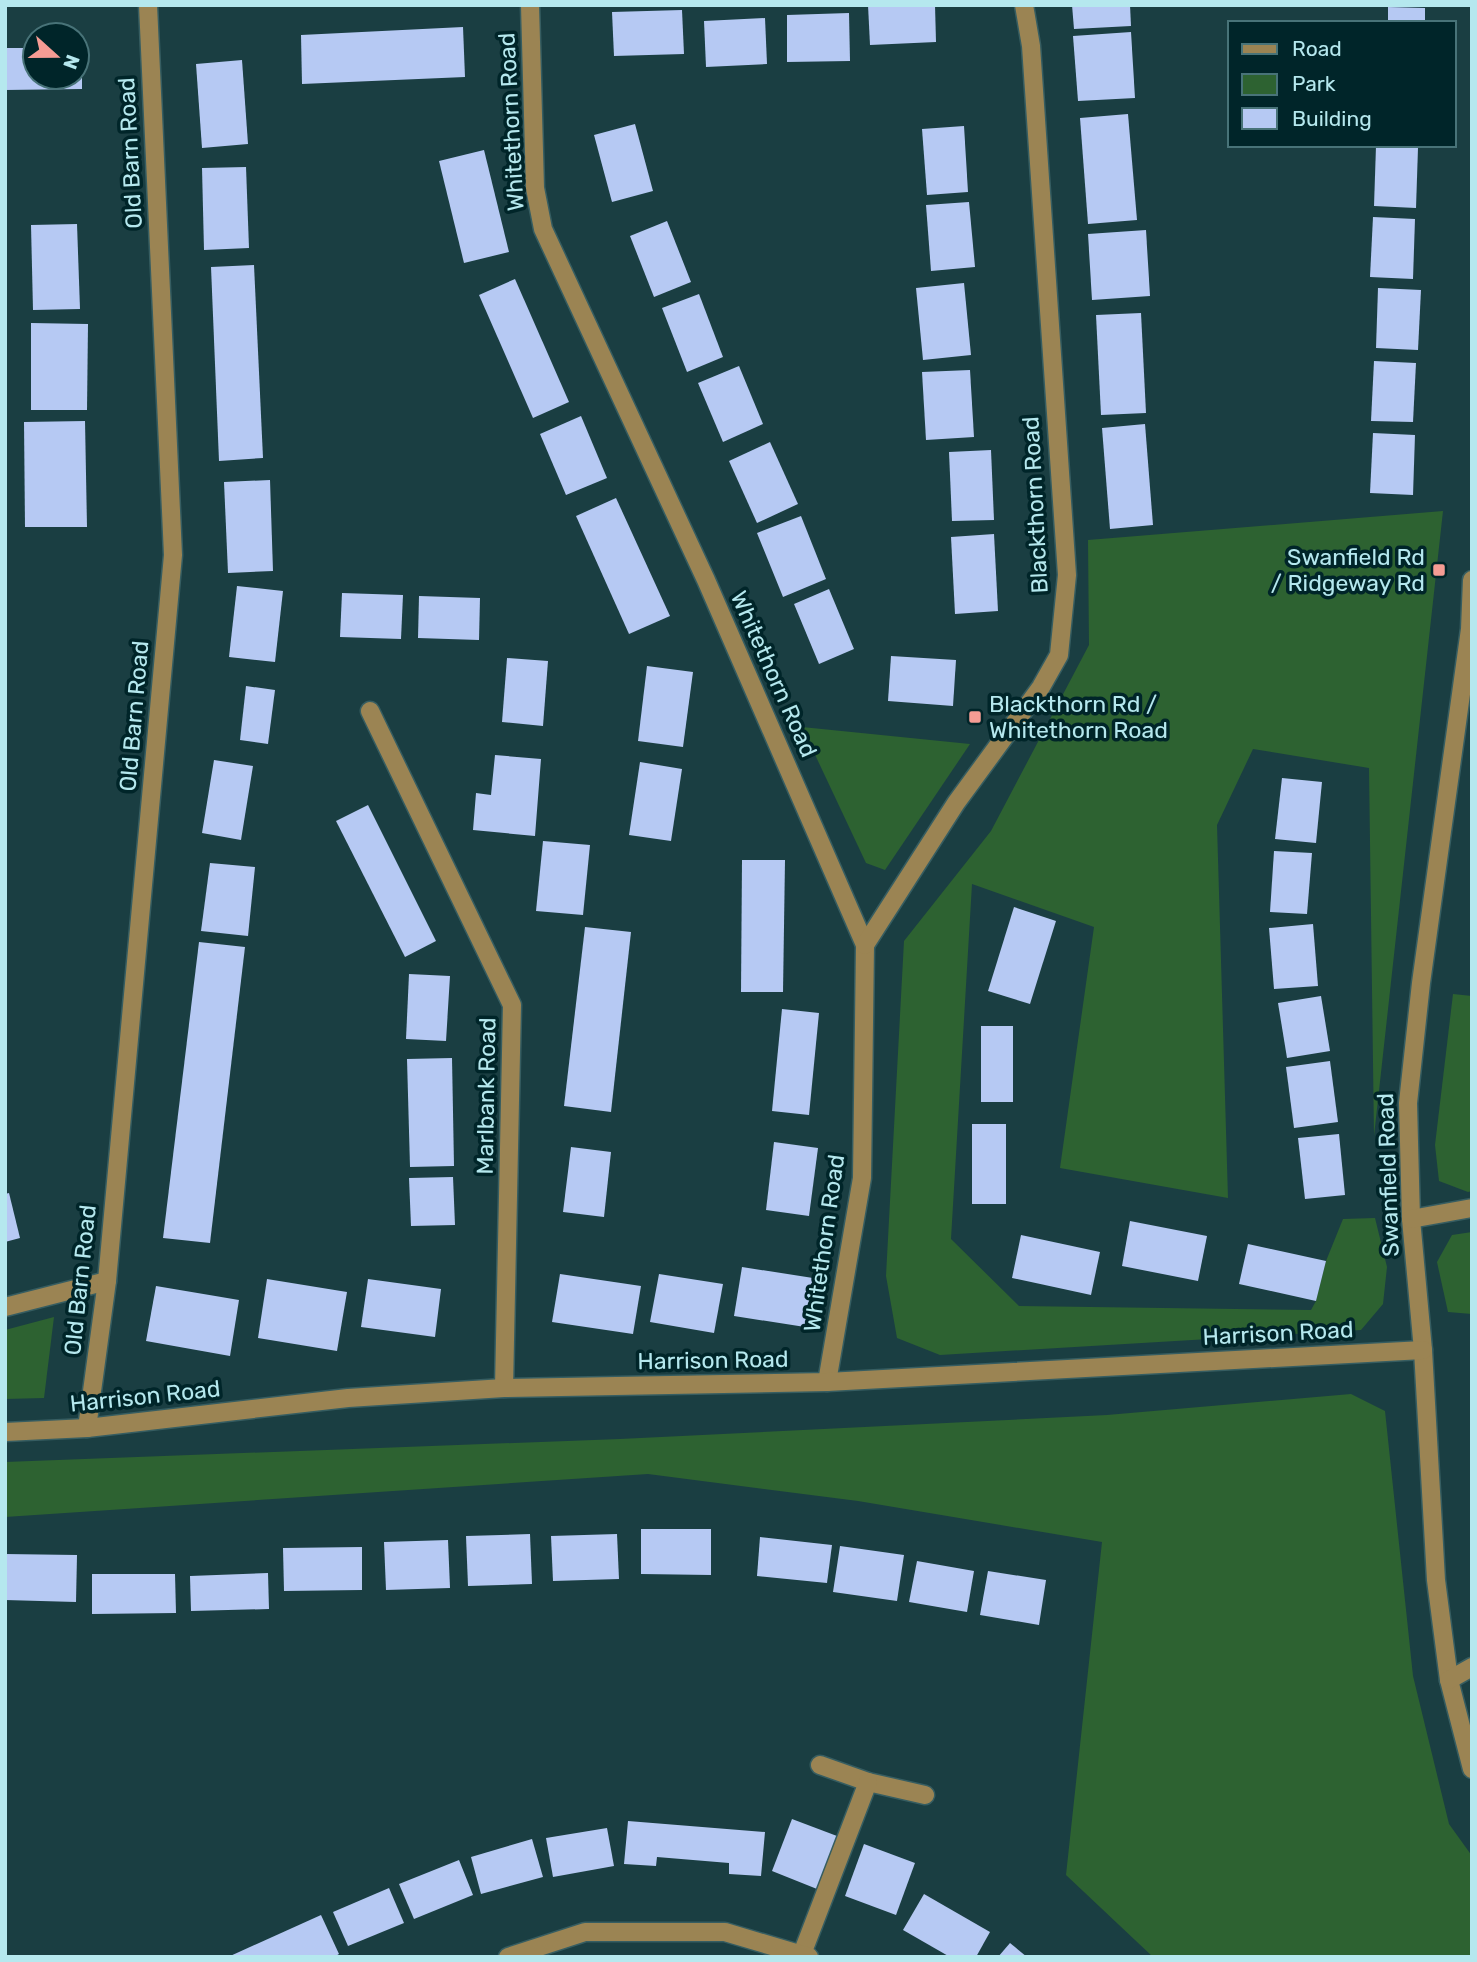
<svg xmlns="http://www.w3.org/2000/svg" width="1477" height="1962" viewBox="0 0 1477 1962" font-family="Rubik,sans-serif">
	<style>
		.green { fill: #2d6231 }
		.building { fill: #b6c9f3 }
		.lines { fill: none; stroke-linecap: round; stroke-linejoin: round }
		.minor-casing { stroke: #365d61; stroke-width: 21 }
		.minor { stroke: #9b8453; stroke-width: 18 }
		.poi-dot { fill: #f59c94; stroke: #002529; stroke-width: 2.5 }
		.labels { text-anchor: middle; stroke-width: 7; stroke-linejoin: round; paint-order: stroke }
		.street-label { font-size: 23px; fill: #b5e8ee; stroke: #002529 }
		.poi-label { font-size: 23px; fill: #b5e8ee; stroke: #002529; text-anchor: end }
	</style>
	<rect width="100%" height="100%" fill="#1a3e42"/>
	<g class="green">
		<polygon points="1443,511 1374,1136 1369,768 1253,749 1217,825 1228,1198 1060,1168 1094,927 972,884 951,1239 1019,1306 1311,1310 1316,1301 1326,1261 1343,1219 1375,1218 1387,1267 1383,1304 1361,1330 940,1355 897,1338 886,1276 904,941 991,831 1089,645 1088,540"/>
		<polygon points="802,727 970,744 885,870 866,863"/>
		<polygon points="1453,994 1472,996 1472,1191 1468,1192 1439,1181 1435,1145"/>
		<polygon points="1472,1232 1472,1314 1448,1312 1437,1262 1452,1235"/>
		<polygon points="54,1317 44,1398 5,1399 5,1330"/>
		<polygon points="1351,1394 1385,1411 1413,1676 1449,1824 1472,1856 1472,1957 1153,1957 1066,1875 1102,1542 858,1501 648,1474 5,1517 5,1462 620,1439 1107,1415"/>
	</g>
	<g class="building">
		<polygon points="868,5 935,5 936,42 870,45"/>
		<polygon points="1072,5 1130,5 1131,26 1074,29"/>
		<polygon points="1388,7 1425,8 1425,23 1388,23"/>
		<polygon points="682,10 684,54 614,56 612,12"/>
		<polygon points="849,13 850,61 787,62 787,15"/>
		<polygon points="765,18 767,64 706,67 704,21"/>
		<polygon points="463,27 465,77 302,84 301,35"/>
		<polygon points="1131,32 1135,98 1078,101 1073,36"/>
		<polygon points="5,48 35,48 35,77 77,77 77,48 82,48 82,89 5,90"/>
		<polygon points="242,60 248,144 202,148 196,64"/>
		<polygon points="1128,114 1137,220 1088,224 1080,118"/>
		<polygon points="635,124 653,191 612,202 594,135"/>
		<polygon points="964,126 968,192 927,195 922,129"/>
		<polygon points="1376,146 1418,148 1416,208 1374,206"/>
		<polygon points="484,150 509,252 464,263 439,161"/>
		<polygon points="246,167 249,248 204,250 202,168"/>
		<polygon points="969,202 975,267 931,271 926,205"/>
		<polygon points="1373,217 1415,219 1413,279 1370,277"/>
		<polygon points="667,221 691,282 654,297 630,236"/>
		<polygon points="77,224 80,309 33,310 31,225"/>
		<polygon points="1146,230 1150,296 1092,300 1088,234"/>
		<polygon points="254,265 263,458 219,461 211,267"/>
		<polygon points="515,279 569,402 533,418 479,295"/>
		<polygon points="964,283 971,355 923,360 916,288"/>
		<polygon points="1378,288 1421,290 1418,350 1376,348"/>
		<polygon points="699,294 723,357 687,372 662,308"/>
		<polygon points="1141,313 1146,413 1101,415 1096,315"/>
		<polygon points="31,323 88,324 87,410 31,410"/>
		<polygon points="1374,361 1416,363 1413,422 1371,421"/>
		<polygon points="739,366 763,424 723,442 698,383"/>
		<polygon points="970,370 974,437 926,440 922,372"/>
		<polygon points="581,416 607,478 566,495 540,434"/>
		<polygon points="85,421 87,527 25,527 24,422"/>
		<polygon points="1145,424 1153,525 1110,529 1102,428"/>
		<polygon points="1373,433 1415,435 1413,495 1370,493"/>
		<polygon points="770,442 798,504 757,523 729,461"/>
		<polygon points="991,450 994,520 952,521 949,452"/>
		<polygon points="270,480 273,571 228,573 224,482"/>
		<polygon points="616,498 670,616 629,634 576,516"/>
		<polygon points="801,516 826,579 783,597 757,533"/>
		<polygon points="994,534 998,611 955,614 951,537"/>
		<polygon points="237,586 283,591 275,662 229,657"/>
		<polygon points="829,589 854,649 819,664 794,604"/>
		<polygon points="342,593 403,595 401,639 340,637"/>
		<polygon points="419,596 480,598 479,640 418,638"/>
		<polygon points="891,656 956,660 953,706 888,701"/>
		<polygon points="507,658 548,661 543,726 502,722"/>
		<polygon points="647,666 693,672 683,747 638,741"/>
		<polygon points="246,686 275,690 268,744 240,740"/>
		<polygon points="495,755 541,759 535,836 473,830 476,793 491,795"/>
		<polygon points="214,760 253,766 241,840 202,833"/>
		<polygon points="640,762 682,769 671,841 629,835"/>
		<polygon points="1282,778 1322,782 1316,843 1275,839"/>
		<polygon points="368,805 436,941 405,957 336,821"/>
		<polygon points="543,841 590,845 583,915 536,911"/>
		<polygon points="1274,851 1312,853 1307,914 1270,912"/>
		<polygon points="742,860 785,860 783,992 741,992"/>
		<polygon points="210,863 255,867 248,936 201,931"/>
		<polygon points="1014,907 1056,921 1030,1004 988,991"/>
		<polygon points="1313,924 1318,986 1274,989 1269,928"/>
		<polygon points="585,927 631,932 611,1112 564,1106"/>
		<polygon points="199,942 245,947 210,1243 163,1238"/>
		<polygon points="409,974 450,976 446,1041 406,1039"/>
		<polygon points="1321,996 1330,1051 1287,1058 1278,1003"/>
		<polygon points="782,1009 819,1013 809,1115 772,1111"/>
		<rect x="981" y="1026" width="32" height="76"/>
		<polygon points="452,1058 454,1166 410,1167 407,1059"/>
		<polygon points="1330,1061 1338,1122 1294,1128 1286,1067"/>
		<rect x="972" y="1124" width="34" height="80"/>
		<polygon points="1339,1134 1345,1195 1305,1199 1298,1138"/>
		<polygon points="774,1142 818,1148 809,1216 766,1210"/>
		<polygon points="571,1147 611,1152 604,1217 563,1212"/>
		<polygon points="453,1177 455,1225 411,1226 409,1178"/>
		<polygon points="9,1193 20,1238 5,1242 5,1194"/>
		<polygon points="1130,1221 1207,1236 1198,1281 1122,1266"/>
		<polygon points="1021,1235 1100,1252 1091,1295 1012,1278"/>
		<polygon points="1248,1244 1326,1261 1316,1301 1239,1284"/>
		<polygon points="742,1267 813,1278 805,1327 734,1316"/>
		<polygon points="560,1274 641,1286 633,1334 552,1322"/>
		<polygon points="659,1274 723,1284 714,1333 650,1322"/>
		<polygon points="267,1279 347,1292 337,1351 258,1338"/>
		<polygon points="368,1279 441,1289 435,1337 361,1327"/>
		<polygon points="156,1286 239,1300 230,1356 146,1341"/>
		<polygon points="641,1529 711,1529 711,1575 641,1574"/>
		<polygon points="530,1534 532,1584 468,1586 466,1536"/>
		<polygon points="617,1534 619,1579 553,1581 551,1536"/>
		<polygon points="760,1537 832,1545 827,1583 757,1576"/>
		<polygon points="448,1540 450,1588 386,1590 384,1542"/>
		<polygon points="840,1546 904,1555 897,1601 833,1592"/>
		<polygon points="362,1547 362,1590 284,1591 283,1548"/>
		<polygon points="5,1554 77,1555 76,1602 5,1600"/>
		<polygon points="917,1561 974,1571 967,1612 909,1602"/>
		<polygon points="988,1571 1046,1580 1039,1625 980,1615"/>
		<polygon points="268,1573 269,1609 191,1611 190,1576"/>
		<polygon points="92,1574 175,1574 176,1613 92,1614"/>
		<polygon points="792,1819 837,1836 817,1889 772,1871"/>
		<polygon points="628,1821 765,1832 761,1876 729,1874 729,1863 657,1857 656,1866 624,1864"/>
		<polygon points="607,1828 614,1866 553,1877 546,1838"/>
		<polygon points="532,1839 543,1877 481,1894 471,1857"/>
		<polygon points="864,1844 915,1863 896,1915 845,1896"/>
		<polygon points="459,1860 473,1895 414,1919 399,1884"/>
		<polygon points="389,1888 404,1923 348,1946 333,1912"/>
		<polygon points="924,1894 990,1932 976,1957 950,1957 903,1930"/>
		<polygon points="321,1915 339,1954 334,1957 228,1957"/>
		<polygon points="1010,1943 1027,1957 998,1957"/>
	</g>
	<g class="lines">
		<g class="minor-casing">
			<g id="minor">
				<polyline points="530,5 535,188 543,229 706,580 865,945 862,1178 827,1382"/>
				<polyline points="1472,580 1470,629 1421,983 1408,1103 1411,1219 1423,1350 1436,1580 1449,1680 1472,1769"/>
				<polyline points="370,711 512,1005 504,1388"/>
				<polyline points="865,945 956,803 1041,687 1059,655 1067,575 1031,46 1024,5"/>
				<polyline points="1411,1219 1472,1208"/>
				<polyline points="5,1307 107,1281"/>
				<polyline points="87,1428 107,1281 173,555 148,5"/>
				<polyline points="5,1432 87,1428 348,1398 504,1388 827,1382 1423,1350"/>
				<polyline points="1449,1680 1472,1667"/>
				<polyline points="820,1765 868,1782 925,1795"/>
				<polyline points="802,1954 868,1782"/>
				<polyline points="508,1957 585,1932 725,1932 809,1957"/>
			</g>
		</g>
		<use href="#minor" class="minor"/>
	</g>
	<g class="poi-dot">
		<rect x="1432" y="563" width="14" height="14" rx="3.5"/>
		<rect x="968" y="710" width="14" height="14" rx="3.5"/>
	</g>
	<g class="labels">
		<g class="street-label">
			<text transform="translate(511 122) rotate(-93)" y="8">Whitethorn Road</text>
			<text transform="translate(130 153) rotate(-93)" y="8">Old Barn Road</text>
			<text transform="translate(1035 505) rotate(-93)" y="8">Blackthorn Road</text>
			<text transform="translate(774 674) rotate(66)" y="8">Whitethorn Road</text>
			<text transform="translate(134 716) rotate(-85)" y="8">Old Barn Road</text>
			<text transform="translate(486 1096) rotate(-89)" y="8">Marlbank Road</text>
			<text transform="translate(1388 1175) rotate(-92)" y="8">Swanfield Road</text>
			<text transform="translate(824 1243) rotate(-82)" y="8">Whitethorn Road</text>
			<text transform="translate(80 1280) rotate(-84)" y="8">Old Barn Road</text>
			<text transform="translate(1278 1333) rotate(-3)" y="8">Harrison Road</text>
			<text transform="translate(713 1360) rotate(-1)" y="8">Harrison Road</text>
			<text transform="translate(145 1396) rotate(-6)" y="8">Harrison Road</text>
		</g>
		<g class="poi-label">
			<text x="1425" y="565">Swanfield Rd<tspan x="1425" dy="26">/ Ridgeway Rd</tspan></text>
			<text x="989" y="712" text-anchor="start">Blackthorn Rd /<tspan x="989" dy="26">Whitethorn Road</tspan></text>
		</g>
	</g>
	<rect width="1477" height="1962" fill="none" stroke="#b5e8ee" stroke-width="14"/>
	<rect x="1228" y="21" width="228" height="126" fill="#002529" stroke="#487378" stroke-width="2"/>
	<rect x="1242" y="44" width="35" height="10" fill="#9b8453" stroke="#487378" stroke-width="2"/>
	<text x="1292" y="56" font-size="21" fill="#b5e8ee">Road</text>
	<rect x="1242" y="74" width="35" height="21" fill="#2d6231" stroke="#487378" stroke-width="2"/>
	<text x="1292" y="91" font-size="21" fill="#b5e8ee">Park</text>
	<rect x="1242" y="108" width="35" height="21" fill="#b6c9f3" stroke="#487378" stroke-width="2"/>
	<text x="1292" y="126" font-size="21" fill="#b5e8ee">Building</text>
	<g transform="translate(56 56) rotate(111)"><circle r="33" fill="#002529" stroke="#487378" stroke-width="2"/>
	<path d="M0-5L12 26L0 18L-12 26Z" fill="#f59c94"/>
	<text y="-10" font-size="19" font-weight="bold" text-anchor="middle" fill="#b5e8ee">N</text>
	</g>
</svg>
